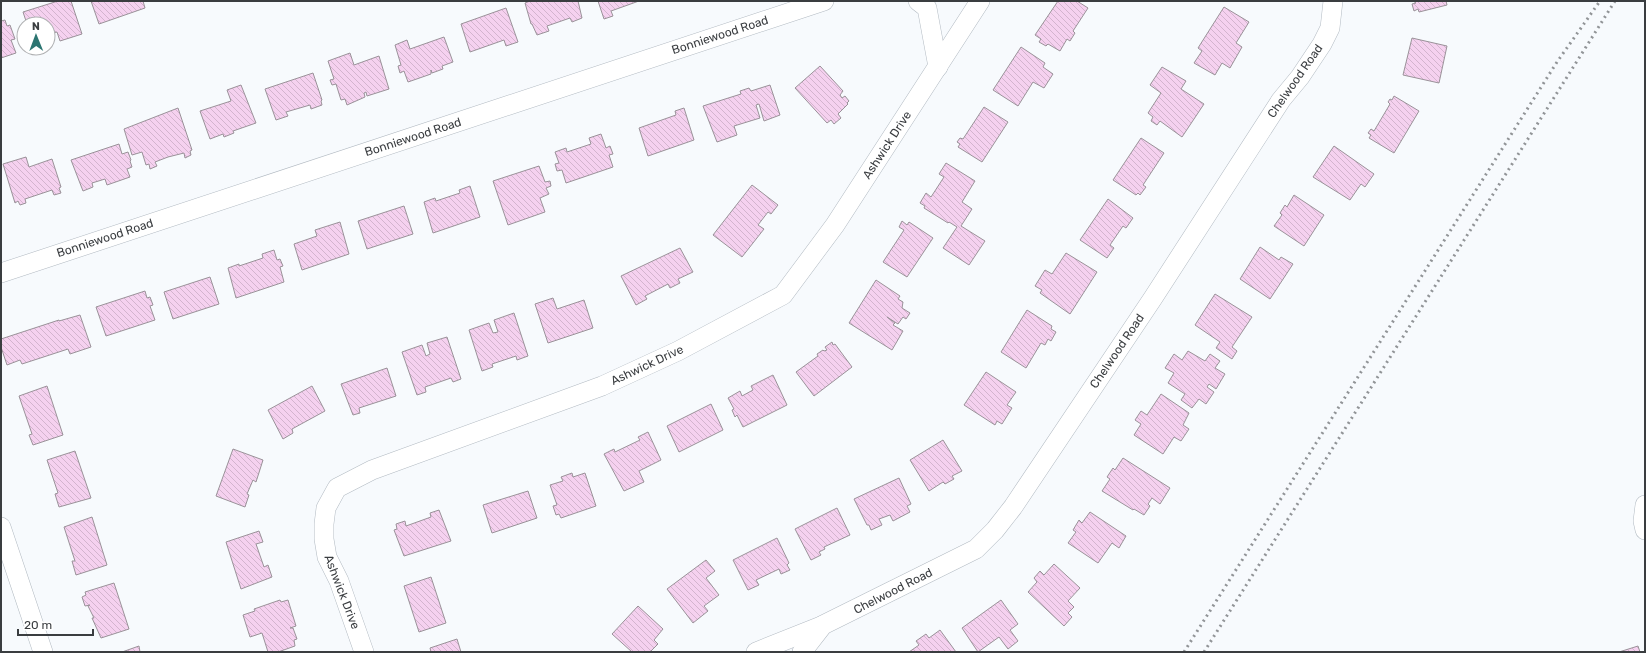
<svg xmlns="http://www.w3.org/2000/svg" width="1646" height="653" viewBox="0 0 1646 653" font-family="Rubik,sans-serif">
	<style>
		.building { fill: url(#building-back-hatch); stroke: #9a9299 }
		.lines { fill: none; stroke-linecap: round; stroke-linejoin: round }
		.minor-casing { stroke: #b2bac2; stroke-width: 20 }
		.minor { stroke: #fff; stroke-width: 19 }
		.rail { stroke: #919497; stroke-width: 3; stroke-dasharray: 2 4; stroke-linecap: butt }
		.labels { text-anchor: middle; stroke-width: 4; stroke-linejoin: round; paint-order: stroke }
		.street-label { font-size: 12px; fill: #3a3d40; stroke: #fff }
	</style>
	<defs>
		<pattern id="building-back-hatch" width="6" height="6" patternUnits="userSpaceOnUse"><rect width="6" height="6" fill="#f5d1ef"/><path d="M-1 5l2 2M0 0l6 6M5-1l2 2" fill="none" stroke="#d3b4ce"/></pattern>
	</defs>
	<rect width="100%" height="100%" fill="#f7fafd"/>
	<g class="building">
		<polygon points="58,1 71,1 82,34 60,41 57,32 48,34 48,24 27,24 23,12"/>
		<polygon points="91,1 143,1 145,8 99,24"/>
		<polygon points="530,1 578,1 582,18 572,22 570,18 547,26 549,31 537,35 532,24 531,24 525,3"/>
		<polygon points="598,1 639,1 611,11 613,16 604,19"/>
		<polygon points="1058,1 1077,1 1088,8 1073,31 1075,33 1070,41 1067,39 1060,51 1048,44 1046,46 1039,42 1041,39 1035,35"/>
		<polygon points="1413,1 1446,1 1447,5 1419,12 1418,9 1414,11 1412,4 1416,3"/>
		<polygon points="1224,7 1249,22 1236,43 1242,47 1230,68 1222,63 1215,75 1194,63 1202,51 1198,48"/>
		<polygon points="506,8 518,42 506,46 504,40 470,52 461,24"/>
		<polygon points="5,20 7,26 10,25 15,39 11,40 16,53 1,58 1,21"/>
		<polygon points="444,37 453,62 442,66 443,69 432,73 431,70 431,74 408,82 404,71 400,73 398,66 401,65 395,45 407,40 410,49"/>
		<polygon points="1412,38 1447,46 1439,83 1403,75"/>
		<polygon points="1021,47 1045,63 1043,67 1053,74 1044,88 1033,82 1018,106 993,90"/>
		<polygon points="350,53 354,65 379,56 389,89 367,96 366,92 364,93 365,97 347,105 345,99 341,100 336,84 332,85 330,80 334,79 328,61"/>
		<polygon points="820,66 843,91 840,95 842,98 845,96 849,101 847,103 848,104 838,114 841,118 834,124 831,120 827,123 795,88"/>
		<polygon points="1162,67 1186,81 1181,89 1204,104 1182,137 1160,121 1157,125 1151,121 1153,117 1148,113 1161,93 1150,85"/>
		<polygon points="313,73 322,100 321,101 322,105 311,109 310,105 286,112 288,116 276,120 265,89"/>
		<polygon points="241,85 256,123 233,131 234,133 224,137 223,134 210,139 200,111 231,101 227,90"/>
		<polygon points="770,85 780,115 764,121 759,104 756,105 760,118 734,126 737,135 717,142 703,106 741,94 740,91 749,88 751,91"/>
		<polygon points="1394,96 1419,111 1394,153 1369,138 1371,135 1368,133 1371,129 1374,131 1390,104 1388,102 1390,99 1392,100"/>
		<polygon points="984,107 1008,122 982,162 958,147 960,144 957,142 960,138 963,139"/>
		<polygon points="178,108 192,150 190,151 191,155 185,158 184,153 168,157 155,162 157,166 150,169 149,164 146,165 142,152 132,155 124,129"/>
		<polygon points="684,108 694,140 648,156 639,128 676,115 675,111"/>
		<polygon points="601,134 606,148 610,146 613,154 609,155 613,167 566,183 562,170 557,171 555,164 559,163 555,152 566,148 567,152 591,144 589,138"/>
		<polygon points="1141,138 1164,153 1143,185 1146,187 1140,195 1138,193 1136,195 1113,180"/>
		<polygon points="119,144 122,154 128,152 131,160 130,161 132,167 127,169 130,177 107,185 105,179 92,183 93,187 83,191 71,160"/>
		<polygon points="1334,146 1374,174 1365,187 1361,184 1350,200 1313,177"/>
		<polygon points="26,157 29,167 52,159 61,187 59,188 61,193 54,195 52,190 25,199 26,203 20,205 18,201 15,203 3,164"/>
		<polygon points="946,163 975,181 962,202 972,209 961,226 985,241 969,265 943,248 957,227 949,222 948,223 924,208 925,206 920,203 926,193 931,197 944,177 939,174"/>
		<polygon points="539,166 545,182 550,181 551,186 546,188 549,194 540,198 545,212 508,225 493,181"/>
		<polygon points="752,185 778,205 771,214 768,212 758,225 764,229 742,257 713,235"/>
		<polygon points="470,186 480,217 433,233 424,202 435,198 436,201 460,193 459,190"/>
		<polygon points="1294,195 1324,215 1304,246 1274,226 1282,215 1280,213 1285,205 1287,207"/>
		<polygon points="1108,199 1133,218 1126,228 1123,226 1110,245 1114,248 1107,258 1080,240"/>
		<polygon points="404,206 413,234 367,249 358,221"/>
		<polygon points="902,221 907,225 909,222 933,238 907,277 883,262 904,230 899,227"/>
		<polygon points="340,222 349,254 302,270 294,244 317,236 315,230"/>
		<polygon points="1260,247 1279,260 1281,257 1293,264 1270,299 1240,279"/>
		<polygon points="680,248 693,272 678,279 680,283 670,288 668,284 645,296 647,299 636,305 621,276"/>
		<polygon points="274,250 277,260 280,259 283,266 280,267 284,282 236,298 228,268 239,264 239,266 263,258 262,254"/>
		<polygon points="1066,253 1097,272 1070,314 1040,293 1042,290 1035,286 1045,270 1052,274"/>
		<polygon points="210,277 219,304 173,319 164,292"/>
		<polygon points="876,280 900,296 898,299 903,302 902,308 910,313 906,319 903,317 898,324 887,317 895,323 893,325 903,331 892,350 849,323"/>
		<polygon points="145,291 147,298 150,297 153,305 150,306 155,320 106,336 96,307"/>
		<polygon points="1215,294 1252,317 1232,347 1237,351 1232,359 1216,348 1220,342 1195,325"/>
		<polygon points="553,298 557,309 584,300 593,328 548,343 535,304"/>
		<polygon points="1027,310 1052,326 1051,329 1056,332 1051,341 1048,339 1045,345 1041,343 1026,368 1001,352"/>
		<polygon points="514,313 528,356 517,360 516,356 492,364 493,367 482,371 469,330 489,323 493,333 498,332 494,320"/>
		<polygon points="80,315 91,347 70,354 68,349 22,364 20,360 7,365 1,347 1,339 59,320 59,321"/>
		<polygon points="447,337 461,379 453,382 451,378 425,387 426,392 417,395 402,352 422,345 426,356 430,354 427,343"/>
		<polygon points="832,342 833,345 835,344 852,367 814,396 796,372 818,356 817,354 823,350 824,351 827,350 825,347"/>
		<polygon points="1188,351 1205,361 1210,354 1220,361 1215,368 1225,374 1216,389 1209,384 1207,387 1214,392 1206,404 1199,399 1192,408 1181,400 1185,394 1168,383 1174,373 1165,368 1174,354 1182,360"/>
		<polygon points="387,368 396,396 359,408 360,413 353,415 341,384"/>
		<polygon points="986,372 1016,392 1007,405 1012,408 1002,424 997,421 995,425 964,405"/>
		<polygon points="773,375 787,405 743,427 737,415 735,417 732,410 734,409 728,398 740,391 742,396 753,390 751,386"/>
		<polygon points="47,386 63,435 33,445 29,435 32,434 19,396"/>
		<polygon points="312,386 325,411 292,429 293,433 283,439 268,410"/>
		<polygon points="1161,394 1189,413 1183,425 1189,429 1181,441 1174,437 1163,454 1134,435 1141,424 1135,420 1141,411 1147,415"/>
		<polygon points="711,404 723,430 679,452 667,426"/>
		<polygon points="648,432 661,460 639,471 644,482 624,491 604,454 614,449 615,452 640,440 638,437"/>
		<polygon points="943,440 962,471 952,476 954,479 945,484 943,482 929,491 910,460"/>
		<polygon points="233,449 263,460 256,482 253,480 247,494 249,495 245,507 216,496"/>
		<polygon points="75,451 91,498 59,507 55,494 58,493 47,460"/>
		<polygon points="1123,458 1170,488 1160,504 1152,498 1148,504 1150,506 1144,515 1134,509 1133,510 1102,491 1110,479 1107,477 1113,468 1115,470"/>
		<polygon points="572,473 573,477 585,473 596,506 561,518 559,514 556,515 553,506 557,505 550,485 563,481 561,477"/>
		<polygon points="899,478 911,504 907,506 910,512 893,521 890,515 879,519 882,525 871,530 869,525 867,525 854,499"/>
		<polygon points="528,491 537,518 492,533 483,505"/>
		<polygon points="837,508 850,535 824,547 825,549 819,552 821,555 811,560 795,529"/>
		<polygon points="439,510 451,541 404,556 394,530 397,529 396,524 405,521 406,526 431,517 430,513"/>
		<polygon points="1090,512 1126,536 1119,548 1112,543 1098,563 1068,543 1076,532 1073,530 1079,520 1082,523"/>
		<polygon points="92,517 107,565 76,575 72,561 75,561 64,527"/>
		<polygon points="259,531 263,542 256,544 264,567 268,565 272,577 241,589 226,542"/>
		<polygon points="777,538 789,563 787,565 790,570 781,574 779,569 756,580 759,585 748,590 733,560"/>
		<polygon points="706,560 715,571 706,578 719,595 704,606 708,611 693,623 667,589"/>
		<polygon points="1054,564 1080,588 1068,601 1074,607 1068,613 1072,617 1064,626 1028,592 1037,582 1034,578 1040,571 1044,575"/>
		<polygon points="431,577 446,623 419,632 404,586"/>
		<polygon points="114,583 129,629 101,638 92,618 94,618 88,606 90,605 85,606 82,597 86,595 85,592"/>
		<polygon points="280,600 281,602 288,600 296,626 290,628 293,628 297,639 294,640 295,646 278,652 268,652 262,633 250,637 243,615 255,611 254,609"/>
		<polygon points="1001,600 1018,624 1010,630 1018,641 1008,649 999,637 978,652 962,628"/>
		<polygon points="638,606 663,629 654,640 658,644 650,652 632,652 612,634"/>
		<polygon points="940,630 956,652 909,652 919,645 916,641 926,634 929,638"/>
		<polygon points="457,639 461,652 431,652 430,648"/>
		<polygon points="139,646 140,652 122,652"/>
		<polygon points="1638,646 1640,652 1619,652"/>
	</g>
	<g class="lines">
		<g class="minor-casing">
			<g id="minor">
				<polyline points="918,1 927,8 938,67"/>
				<polyline points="1,273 824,1"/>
				<polyline points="1645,505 1643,521 1645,530"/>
				<polyline points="1,527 43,652"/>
				<polyline points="364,652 339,581 327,557 324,539 324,524 326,508 337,488 372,470 602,386 678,351 783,295 835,225 980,1"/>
				<polyline points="756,652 821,626"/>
				<polyline points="802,652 823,625 976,549 995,530 1013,507 1153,298 1281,100 1300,77 1322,44 1330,28 1333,1"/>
			</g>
		</g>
		<use href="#minor" class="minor"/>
		<g class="rail">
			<polyline points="1184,652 1557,62 1600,1"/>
			<polyline points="1204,652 1615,1"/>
		</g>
	</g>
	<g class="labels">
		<g class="street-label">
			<text transform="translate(720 35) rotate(-18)" y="4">Bonniewood Road</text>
			<text transform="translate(1295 81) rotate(-55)" y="4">Chelwood Road</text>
			<text transform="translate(413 137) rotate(-18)" y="4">Bonniewood Road</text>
			<text transform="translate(887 145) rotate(-57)" y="4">Ashwick Drive</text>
			<text transform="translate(105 238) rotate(-18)" y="4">Bonniewood Road</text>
			<text transform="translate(1117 351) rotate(-56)" y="4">Chelwood Road</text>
			<text transform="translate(647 365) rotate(-25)" y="4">Ashwick Drive</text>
			<text transform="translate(893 591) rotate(-27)" y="4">Chelwood Road</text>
			<text transform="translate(342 592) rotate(69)" y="4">Ashwick Drive</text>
		</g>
	</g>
	<rect width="1646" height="653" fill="none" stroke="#3a3d40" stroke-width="4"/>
	<g transform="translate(36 36) rotate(359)"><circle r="19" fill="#ffffff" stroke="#b0b1b3"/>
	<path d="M0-3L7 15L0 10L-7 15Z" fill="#2c7571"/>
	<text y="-6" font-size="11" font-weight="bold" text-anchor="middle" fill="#3a3d40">N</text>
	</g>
	<path d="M18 629v6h75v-6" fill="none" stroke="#3a3d40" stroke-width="2"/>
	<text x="24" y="629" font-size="12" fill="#3a3d40" stroke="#ffffff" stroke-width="3" paint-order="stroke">20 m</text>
</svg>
